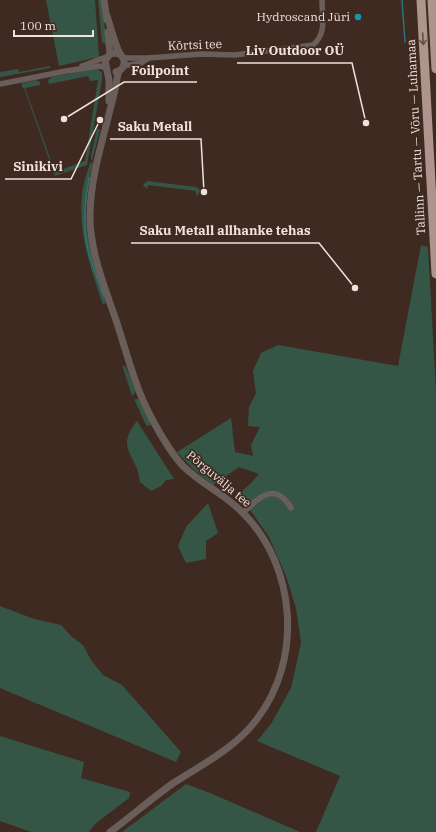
<svg xmlns="http://www.w3.org/2000/svg" width="436" height="832" viewBox="0 0 436 832" font-family="'IBM Plex Serif',serif">
	<style>
		.green { fill: #355646 }
		.lines { fill: none; stroke-linecap: round; stroke-linejoin: round }
		.stream { stroke: #2e7279; stroke-width: 1.5 }
		.minor { stroke: #6a5e5b; stroke-width: 5.5 }
		.tertiary { stroke: #6a5e5b; stroke-width: 7 }
		.trunk { stroke: #ad948c; stroke-width: 9 }
		.oneway { stroke: #664f46 }
		.culture-dot { fill: #0f9aa8; stroke: #3f2a21; stroke-width: 1.5 }
		.labels { text-anchor: middle; stroke-width: 3.5; stroke-linejoin: round; paint-order: stroke }
		.poi-label { font-size: 12px; fill: #efe1db; stroke: #3f2a21; text-anchor: end }
		.street-label { font-size: 12px; fill: #efe1db; stroke: #3f2a21 }
		.leader { fill: none; stroke: #efe1db; stroke-width: 1.5 }
		.callout-dot { fill: #efe1db; stroke: #3f2a21; stroke-width: 1.5 }
		.callout-label { font-size: 13px; text-anchor: middle; font-weight: bold; fill: #efe1db; stroke: #3f2a21; stroke-width: 3.5; stroke-linejoin: round; paint-order: stroke }
	</style>
	<rect width="100%" height="100%" fill="#3f2a21"/>
	<g class="green">
		<polygon points="46,0 95,0 99,57 59,66"/>
		<polygon points="98,0 101,0 107,43 105,44 102,42"/>
		<polygon points="50,66 50,68 0,77 0,72 18,69 19,72"/>
		<polygon points="97,68 102,73 102,80 87,165 55,176 24,88 22,87 22,83 36,80 40,82 40,85 25,88 55,172 85,161 98,80 90,81 88,76 49,84 48,80 52,77"/>
		<polygon points="97,129 100,129 92,161 91,159 91,155"/>
		<path d="M93,162C90,176 87,191 86,205C84,239 97,271 106,302L103,305C91,269 78,234 82,195C83,184 87,173 90,163Z"/>
		<polygon points="147,181 196,187 199,189 201,192 196,196 196,191 148,185 147,189 143,185"/>
		<polygon points="421,245 428,247 436,391 436,832 316,832 340,776 257,741 271,724 291,688 301,643 296,608 286,576 269,537 246,504 237,496 252,482 259,474 239,467 213,485 193,469 177,452 231,418 235,452 253,456 251,445 260,427 248,426 249,407 256,393 253,371 261,353 278,345 398,366"/>
		<polygon points="122,365 126,367 135,390 135,393 132,396"/>
		<polygon points="134,399 138,399 139,400 151,425 147,426 146,425"/>
		<path d="M137,421L174,479L166,480L161,486L151,491L140,482C138,455 114,449 137,421Z"/>
		<polygon points="208,503 218,533 206,541 206,559 186,563 178,546 186,527"/>
		<polygon points="0,606 34,619 61,625 72,637 83,645 91,660 103,675 122,685 181,752 176,762 0,688"/>
		<polygon points="0,736 84,762 81,778 130,792 129,798 95,824 89,832 31,832 0,821"/>
		<polygon points="186,784 210,793 300,832 122,832"/>
	</g>
	<g class="lines">
		<g class="stream">
			<polyline points="402,0 405,42"/>
			<path d="M89,178C86,195 84,211 85,228C86,252 96,275 104,297"/>
		</g>
		<g class="minor">
			<path d="M124,58H149L201,54L235,55L313,45C327,33 322,17 322,0"/>
			<polyline points="82,66 106,57"/>
			<polyline points="123,66 141,63 149,58"/>
			<polyline points="0,84 66,71 99,66 107,68"/>
			<path d="M243,513C259,497 275,481 291,508"/>
		</g>
		<g class="tertiary">
			<polyline points="104,0 107,20"/>
			<path d="M107,16C111,28 114,41 119,52C121,56 125,59 124,63C124,68 120,71 116,72"/>
			<polyline points="108,32 110,54"/>
			<polyline points="109,101 109,80 105,61 110,54 115,53 120,54"/>
			<path d="M110,832C132,816 153,797 175,782C205,763 236,747 257,719C303,659 296,567 244,514C226,495 201,484 183,466C170,452 160,434 151,417C135,387 127,354 117,323C105,288 89,250 90,213C91,174 104,136 113,98C116,89 116,80 119,71"/>
		</g>
		<g class="trunk">
			<polyline points="421,0 436,274"/>
			<polyline points="432,0 436,69"/>
		</g>
	</g>
	<defs><path id="oneway-shaft" d="M-6 0H5M1.5-3L5.5 0L1.5 3" fill="none" stroke-width="1.6" stroke-linecap="round" stroke-linejoin="round"/></defs>
	<use class="oneway" href="#oneway-shaft" transform="translate(423 39) rotate(87)"/>
	<circle class="culture-dot" cx="358" cy="17" r="4"/>
	<g class="labels">
		<g class="poi-label">
			<text x="350" y="21">Hydroscand Jüri</text>
		</g>
		<g class="street-label">
			<text transform="translate(195 45) rotate(-2)" y="4">Kõrtsi tee</text>
			<text transform="translate(416 137) rotate(-93)" y="4">Tallinn — Tartu — Võru — Luhamaa</text>
			<text transform="translate(219 479) rotate(40)" y="4">Põrguvälja tee</text>
		</g>
	</g>
	<path class="leader" d="M366 123L352 63H237M64 119L124 82H197M204 192L201 139H110M100 120L71 179H5M355 288L319 243H131"/>
	<g class="callout-dot">
		<circle cx="366" cy="123" r="4"/>
		<circle cx="64" cy="119" r="4"/>
		<circle cx="204" cy="192" r="4"/>
		<circle cx="100" cy="120" r="4"/>
		<circle cx="355" cy="288" r="4"/>
	</g>
	<g class="callout-label">
		<text x="295" y="55">Liv Outdoor OÜ</text>
		<text x="160" y="75">Foilpoint</text>
		<text x="155" y="131">Saku Metall</text>
		<text x="38" y="171">Sinikivi</text>
		<text x="225" y="235">Saku Metall allhanke tehas</text>
	</g>
	<path d="M14 30v6h79v-6" fill="none" stroke="#efe1db" stroke-width="2"/>
	<text x="20" y="30" font-size="12" fill="#efe1db" stroke="#3f2a21" stroke-width="3" paint-order="stroke">100 m</text>
</svg>
